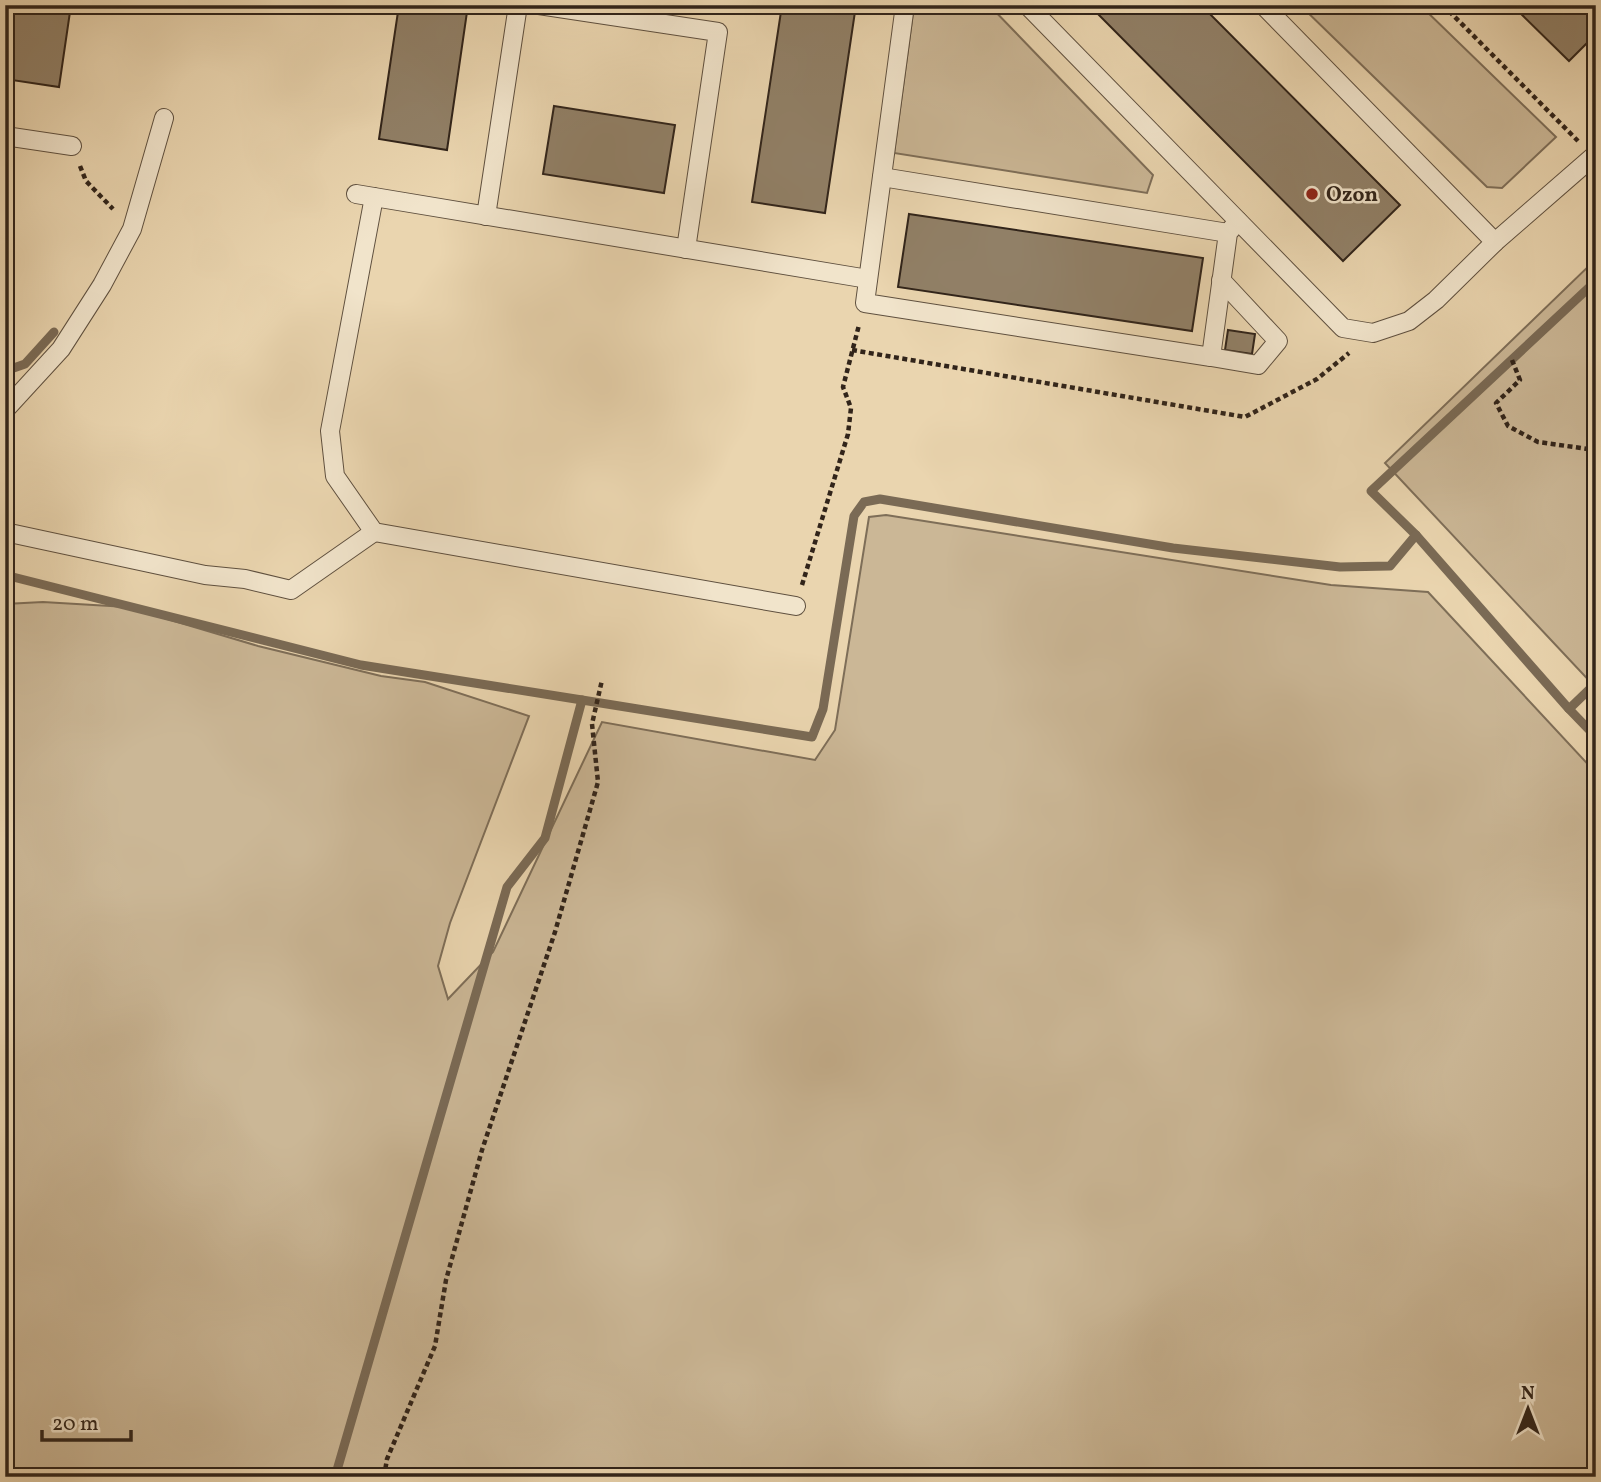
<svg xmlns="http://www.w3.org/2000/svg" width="1601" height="1482" viewBox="0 0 1601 1482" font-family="Vollkorn,serif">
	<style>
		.green { fill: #cbb796; stroke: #7e6e58; stroke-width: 2 }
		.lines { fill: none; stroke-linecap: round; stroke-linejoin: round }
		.stream { stroke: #7a6a55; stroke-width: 9 }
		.building { fill: #918067; stroke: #31241a; stroke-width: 2 }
		.lane-casing { stroke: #5f503f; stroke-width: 20 }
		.path { stroke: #31241a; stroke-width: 4.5; stroke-dasharray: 5 3.5; stroke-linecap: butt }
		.lane { stroke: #f1e4cb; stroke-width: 18 }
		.poi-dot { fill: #8f2418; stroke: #f1e4cb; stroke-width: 2.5 }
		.labels { text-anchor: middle; stroke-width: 5; stroke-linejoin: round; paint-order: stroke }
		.poi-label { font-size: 21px; font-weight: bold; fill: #31241a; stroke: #f1e4cb; text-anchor: start }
	</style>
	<rect width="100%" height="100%" fill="#ead5af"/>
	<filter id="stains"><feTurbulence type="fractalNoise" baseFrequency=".00286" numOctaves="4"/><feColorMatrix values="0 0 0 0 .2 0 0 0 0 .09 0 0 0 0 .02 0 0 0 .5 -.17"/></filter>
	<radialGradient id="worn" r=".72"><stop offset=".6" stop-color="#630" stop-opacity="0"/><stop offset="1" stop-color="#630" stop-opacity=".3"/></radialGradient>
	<g class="green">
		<polygon points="914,5 989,5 1153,175 1147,193 894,153"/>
		<polygon points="1300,5 1420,5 1556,137 1502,188 1487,187"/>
		<polygon points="1596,259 1596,688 1385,463"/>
		<polygon points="886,515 1331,585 1428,592 1596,773 1596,1477 5,1477 5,604 43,602 127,607 258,646 381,676 425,682 529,716 450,923 438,966 448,999 493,952 602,722 815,760 835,730 869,517"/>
	</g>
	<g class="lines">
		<g class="stream">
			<polyline points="1596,281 1371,491 1416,535 1569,709 1596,737"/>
			<polyline points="5,371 25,364 54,332"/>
			<polyline points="5,575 361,665 582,700"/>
			<polyline points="1569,709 1596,683"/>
			<polyline points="335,1477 507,887 545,838 582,700 812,737 823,709 854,516 864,502 880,499 1173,548 1340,567 1390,566 1416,535"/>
		</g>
	</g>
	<g class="building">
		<polygon points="5,5 71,5 59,87 5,79"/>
		<polygon points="399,5 468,5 447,150 379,139"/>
		<polygon points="782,5 856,5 825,213 752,202"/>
		<polygon points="1089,5 1201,5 1400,205 1343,261"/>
		<polygon points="1512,5 1596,5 1596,34 1569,61"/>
		<polygon points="554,106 675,125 664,193 543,174"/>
		<polygon points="909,214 1203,258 1192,331 898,287"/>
		<polygon points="1228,330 1255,334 1252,354 1225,350"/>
	</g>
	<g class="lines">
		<g class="lane-casing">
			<g id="lane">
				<polyline points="539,5 718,32 686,249"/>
				<polyline points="905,5 865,303 1211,357 1228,233 1238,221"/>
				<polyline points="1027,5 1343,328 1373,333 1409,321 1436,300 1495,242 1596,154"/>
				<polyline points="1263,5 1495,242"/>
				<polyline points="5,136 72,146"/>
				<polyline points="882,177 1228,233"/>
				<polyline points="356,194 868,279"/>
				<polyline points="374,197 330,431 335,476 374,532 796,606"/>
				<polyline points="486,216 518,5"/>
				<polyline points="1211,357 1258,365 1278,341 1221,280"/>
				<polyline points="5,410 61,349 102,285 132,229 164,118"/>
				<polyline points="5,532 205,575 245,579 291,590 374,532"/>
			</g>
		</g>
		<g class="path">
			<polyline points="1443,5 1578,141"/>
			<polyline points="80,166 86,181 113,209"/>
			<polyline points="852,350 1245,417 1317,379 1349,353"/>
			<polyline points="1512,360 1520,380 1496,403 1508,426 1538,442 1588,449 1596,448"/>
			<polyline points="802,585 848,434 851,408 843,387 859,325"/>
			<polyline points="384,1477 387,1459 435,1346 446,1280 482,1150 555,932 598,782 592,724 602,680"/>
		</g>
		<use href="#lane" class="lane"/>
	</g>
	<circle class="poi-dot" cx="1312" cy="194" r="7"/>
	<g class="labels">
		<g class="poi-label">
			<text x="1326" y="201">Ozon</text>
		</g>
	</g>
	<rect width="1601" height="1482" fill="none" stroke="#ead5af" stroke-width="28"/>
	<rect x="7" y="7" width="1587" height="1468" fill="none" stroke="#31241a" stroke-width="3.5"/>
	<rect x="14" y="14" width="1573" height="1454" fill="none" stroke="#31241a" stroke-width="2"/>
	<g transform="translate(1528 1409)" stroke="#f1e4cb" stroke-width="5" paint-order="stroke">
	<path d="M0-5L12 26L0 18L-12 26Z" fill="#31241a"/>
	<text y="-10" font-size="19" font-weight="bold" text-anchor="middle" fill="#31241a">N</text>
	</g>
	<path d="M42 1430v10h89v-10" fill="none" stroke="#31241a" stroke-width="3.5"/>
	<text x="52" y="1430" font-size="21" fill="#31241a" stroke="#f1e4cb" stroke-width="5" paint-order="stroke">20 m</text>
	<rect width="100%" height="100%" filter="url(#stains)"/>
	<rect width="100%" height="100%" fill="url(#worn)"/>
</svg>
